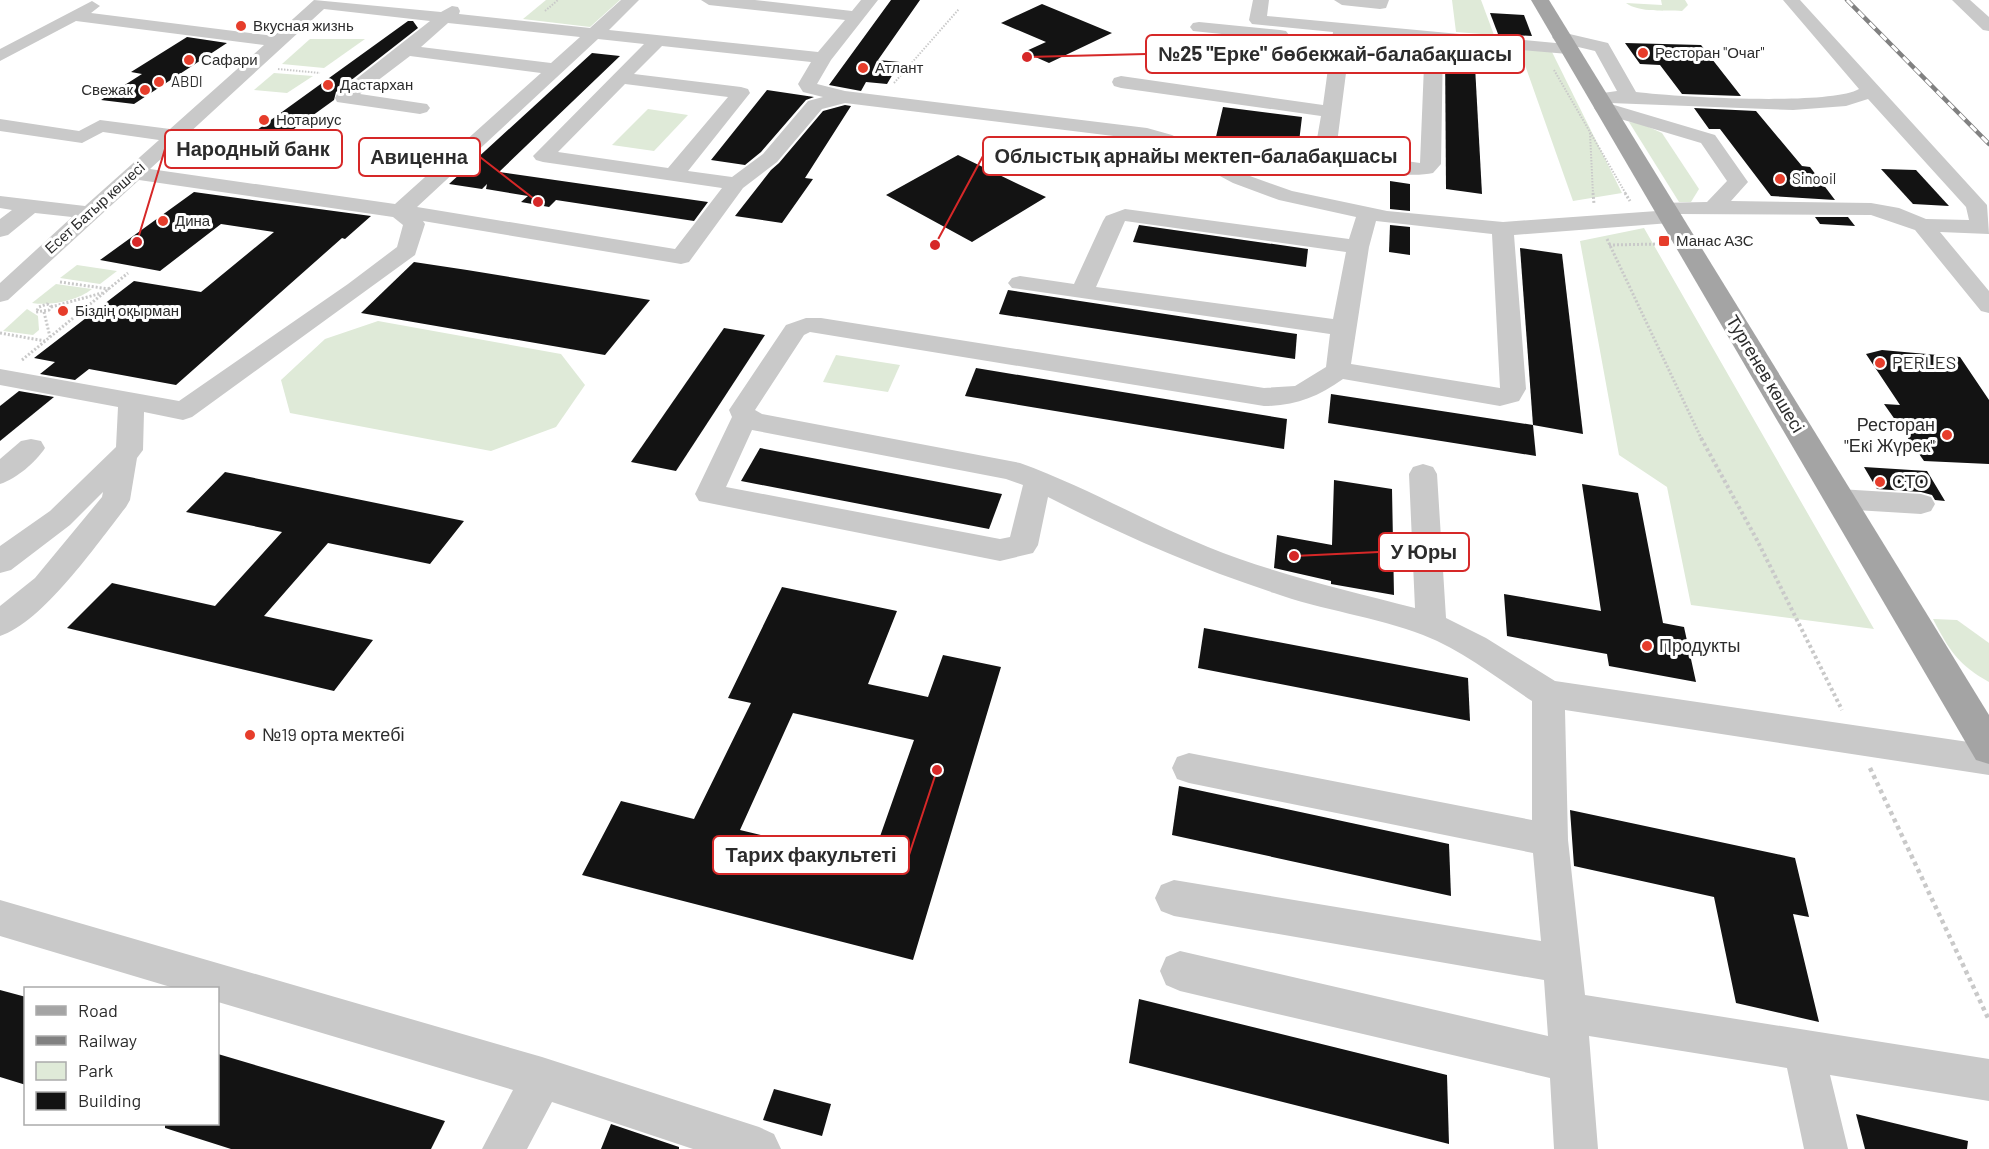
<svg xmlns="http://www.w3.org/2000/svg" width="1989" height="1149" viewBox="0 0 1989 1149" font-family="Barlow,sans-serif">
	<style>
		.green { fill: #dfead8 }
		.building { fill: #131313; fill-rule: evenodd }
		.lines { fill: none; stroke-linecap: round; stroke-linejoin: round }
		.path-far3 { stroke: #c9c9c9; stroke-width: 2; stroke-dasharray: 1.5 1.5; stroke-linecap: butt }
		.path-far2 { stroke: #c9c9c9; stroke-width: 3; stroke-dasharray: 2 2; stroke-linecap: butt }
		.path-far1 { stroke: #c9c9c9; stroke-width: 4; stroke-dasharray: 3 3; stroke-linecap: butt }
		.path { stroke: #c9c9c9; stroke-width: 4.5; stroke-dasharray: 4 4; stroke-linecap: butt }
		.minor { fill: #c9c9c9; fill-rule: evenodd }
		.major { fill: #a4a4a4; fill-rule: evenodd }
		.rail-casing { stroke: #818181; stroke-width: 4.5 }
		.rail { stroke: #fff; stroke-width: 3; stroke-dasharray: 8; stroke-linecap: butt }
		.poi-dot { fill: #e63d2b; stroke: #fff; stroke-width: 2 }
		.labels { text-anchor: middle; stroke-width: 6; stroke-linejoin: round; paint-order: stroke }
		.far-poi-label { font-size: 15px; fill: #2c2c2c; stroke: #fff; text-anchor: start }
		.far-street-label { font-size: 15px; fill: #2c2c2c; stroke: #fff }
		.poi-label { font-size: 18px; fill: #2c2c2c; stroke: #fff; text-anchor: start }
		.street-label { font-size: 18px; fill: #2c2c2c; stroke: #fff }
		.leader { fill: none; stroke: #d62828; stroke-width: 2 }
		.callout-dot { fill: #d62828; stroke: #fff; stroke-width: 2 }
		.callout { fill: #fff; stroke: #d62828; stroke-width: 2 }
		.callout-label { font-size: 20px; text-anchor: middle; font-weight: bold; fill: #2c2c2c }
	</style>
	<rect width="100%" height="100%" fill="#fff"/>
	<g class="green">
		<polygon points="546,0 620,0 590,27 523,19"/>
		<polygon points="1452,0 1481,0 1494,35 1456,32"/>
		<path d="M1661,0H1685L1688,5L1682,11C1667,10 1639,13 1626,3L1662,5Z"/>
		<polygon points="310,39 365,39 324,68 282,64"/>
		<polygon points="1519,48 1551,50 1622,193 1573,201"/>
		<polygon points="274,73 313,76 287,93 254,90"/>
		<polygon points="648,109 688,115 654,151 612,145"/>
		<polygon points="1629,122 1640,123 1662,133 1699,189 1691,202 1679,202"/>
		<polygon points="1644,228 1874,629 1691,605 1667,487 1619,455 1580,241"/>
		<polygon points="77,265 117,271 100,284 60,278"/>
		<path d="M56,284L92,289C77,301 50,306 32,303Z"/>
		<polygon points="27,309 38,316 39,330 33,335 3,331"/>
		<polygon points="378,321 561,354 585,385 556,427 491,451 290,413 281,380 325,339"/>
		<polygon points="836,355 900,365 888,392 823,382"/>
		<path d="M1933,619L1957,620L1989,643V682C1958,665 1949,650 1933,619Z"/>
	</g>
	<g class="building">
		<polygon points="891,0 920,0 878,60 900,62 887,84 866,82 861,91 829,85"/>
		<polygon points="1042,4 1112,33 1049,63 1024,52 1046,42 1001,23"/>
		<polygon points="1490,13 1524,15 1532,36 1498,34"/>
		<polygon points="408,21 413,21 418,28 336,92 334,100 287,134 257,130"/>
		<polygon points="187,37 227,43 134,104 101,100 142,74 131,72"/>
		<polygon points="1625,43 1701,45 1741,96 1682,94 1660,65 1640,64"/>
		<polygon points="1445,45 1474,48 1482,194 1446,189"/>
		<polygon points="592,53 620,56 499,172 708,202 694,221 556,200 549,207 521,202 528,196 486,189 487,184 482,189 449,184"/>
		<polygon points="767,90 814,97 806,100 761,152 745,165 711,160"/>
		<polygon points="845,105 851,106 805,178 813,179 782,223 735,216 771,170 779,163 823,111"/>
		<polygon points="1223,107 1302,117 1295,175 1259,170 1263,147 1215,141"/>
		<polygon points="1694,108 1756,111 1802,166 1810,167 1835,200 1771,196 1720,129 1709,129"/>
		<polygon points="958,155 1018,184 1046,197 972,242 886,195"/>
		<polygon points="1881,169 1916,170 1949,206 1913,204"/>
		<polygon points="1390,181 1410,184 1410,211 1390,209"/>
		<polygon points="194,192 371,216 345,239 342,238 176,385 89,369 75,380 40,374 55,362 34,358 134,281 201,292 274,232 221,224 160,271 100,260"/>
		<polygon points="1815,217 1848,217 1855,226 1820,224"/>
		<polygon points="1139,225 1308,249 1306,267 1133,242"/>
		<polygon points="1390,225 1410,227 1410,255 1389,252"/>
		<polygon points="1520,248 1562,254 1583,434 1533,425"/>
		<polygon points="414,262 467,270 650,300 605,355 361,313"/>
		<polygon points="1008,290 1297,334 1295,359 999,314"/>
		<polygon points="724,328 765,335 676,471 631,462"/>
		<polygon points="1882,350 1960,357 1989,400 1989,464 1924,461 1884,404 1900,405 1866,354"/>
		<polygon points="976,368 1287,419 1284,449 965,396"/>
		<polygon points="19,391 54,397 0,441 0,406"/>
		<polygon points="1331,394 1533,425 1536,456 1328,423"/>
		<polygon points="760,448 1002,494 989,529 741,481"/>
		<polygon points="1864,467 1927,471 1945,501 1935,500 1932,495 1921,492 1877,489"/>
		<polygon points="225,472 464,521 430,564 328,543 264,616 373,640 334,691 67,628 112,583 215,606 282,532 186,512"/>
		<polygon points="1334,480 1392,489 1394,595 1331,584 1331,581 1274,568 1277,535 1332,545"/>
		<polygon points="1582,484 1638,493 1663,623 1684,627 1696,682 1609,666 1607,654 1507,636 1504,594 1601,611"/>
		<path d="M782,587L897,611L868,684L928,697L943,655L1001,667L913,960L582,875L621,801L694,819L751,703L728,698ZM793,713L914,740L871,862L740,830Z"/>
		<polygon points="1204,628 1468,678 1470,721 1198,668"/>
		<polygon points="1179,786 1449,844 1451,896 1172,835"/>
		<polygon points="1570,810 1795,858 1809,917 1793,914 1819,1022 1736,1003 1714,897 1574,866"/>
		<polygon points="0,990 26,997 26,1085 0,1077"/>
		<polygon points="1139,999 1447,1075 1449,1144 1129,1063"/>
		<polygon points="218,1054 445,1121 431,1149 231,1149 165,1128 165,1124 218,1124"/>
		<polygon points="774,1089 831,1104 822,1136 763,1120"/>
		<polygon points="1856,1114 1968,1141 1967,1149 1865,1149"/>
		<polygon points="611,1124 679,1147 679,1149 601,1149"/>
	</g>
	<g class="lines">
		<g class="path-far3">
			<polyline points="545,11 558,0"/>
			<polyline points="278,69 320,73"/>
			<polyline points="1554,70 1626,194"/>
			<polyline points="894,83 959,9"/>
			<polyline points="1590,133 1593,194"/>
		</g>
		<g class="path-far2">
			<polyline points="1593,193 1594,204"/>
			<polyline points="1625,193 1630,201"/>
			<polyline points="1607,239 1702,440"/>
			<polyline points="1609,245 1660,244"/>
			<polyline points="60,282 109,289"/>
			<polygon points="47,304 51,306 49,310 36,312 39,307"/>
			<polyline points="51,307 102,293"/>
			<polyline points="44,312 50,337"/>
			<polyline points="0,333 45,341"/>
			<polyline points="22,360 128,273"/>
		</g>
		<polyline class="path-far1" points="1701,438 1757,540 1842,710"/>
		<polyline class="path" points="1870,768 1989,1020"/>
		<g class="minor">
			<path d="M314,0L441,12L452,6L458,7L460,11L459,14L590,28L621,0H639L609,30L818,52L845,20L709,5L701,0H755L852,11L861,0H878L831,60L817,84L845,91L1147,128L1172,135L1247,175L1292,191L1387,211L1503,222L1657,211L1654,208L1657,203L1707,202L1727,181L1701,143L1597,112L1594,108L1597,104L1604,102L1715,135L1748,182L1731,201L1871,203L1899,208L1926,219L1969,220L1966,207L1868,99L1846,106L1793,110L1610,103L1603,101L1601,97L1603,93L1617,91L1595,51L1574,46L1577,49L1574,53L1568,54L1443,43L1441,164L1433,173C1409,179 1344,169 1320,159L1315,150L1321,116L1121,88L1114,86L1112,82L1114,78L1121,76L1323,105L1333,32L1252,24L1249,20L1253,0H1269L1267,16L1566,44L1555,41L1552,37L1555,33L1561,32L1608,43L1636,92C1676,97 1829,106 1859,89L1783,0H1800L1987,205L1989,234L1940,232L1989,291V313L1981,311L1915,230L1871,215L1679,214L1681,217L1678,222L1670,223L1514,235L1526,389L1519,401L1500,406L1343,379C1317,397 1296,406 1264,406L810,332L804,335L755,410L762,414L1020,463C1084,486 1144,521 1208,547C1275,574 1346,590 1415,608L1409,474L1413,467L1423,464L1433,467L1437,474L1446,618L1486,638L1555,681L1989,745V775L1565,710L1568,840L1585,995L1989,1059V1101L1830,1075L1848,1149H1804L1787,1068L1589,1036L1598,1149H1554L1550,1078L1180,991L1166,985L1160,971L1166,957L1180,951L1548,1036L1544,980L1174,916L1161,911L1155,898L1161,885L1174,880L1541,941L1533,853L1189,783L1177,779L1172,768L1177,757L1189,753L1532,820V701C1497,678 1462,650 1423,635C1377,617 1321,610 1274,593C1193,566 1124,536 1048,497L1038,545L1033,553L1000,561L699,501L695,494L732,417L729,410L786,325L806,318H821L1264,388L1295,386L1326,367L1330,334L1012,288L1008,283L1012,278L1020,276L1074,284L1103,221L1106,216L1125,209L1349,239L1356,217L1279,200L1233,183L1158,143L1146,140L845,103L822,109L777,162L743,188L689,262L681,264L423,221L425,224L415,255L192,417L183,420L144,412L143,450L137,458L130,500L126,507C97,544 43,622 0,636V606L35,578L102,497L103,492L70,525L11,570L0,573V546L50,511L116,447L118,407L0,385V369L179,401L348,284L397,247L403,225L393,217L139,180L8,300L0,302V283L72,217L35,213L8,235L0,237V219L12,210L0,208V196L85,206L159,140L103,132L82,143L0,131V119L79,131L100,120L170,129L264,45L76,21L0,61V49L92,1L100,6L91,13L274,36ZM324,9L430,21L337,94L335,98L337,102L420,114L427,112L430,108L427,104L360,94L410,56L541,73L395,204L150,169ZM448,23L580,37L551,63L421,47ZM1351,34L1425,41L1420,163L1336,151ZM598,39L644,44L533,156L536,160L543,162L722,188L675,249L417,207ZM662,46L811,62L798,84L803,92L823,97L808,101L763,154L732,177L688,171L750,93L748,89L741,87L634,74ZM625,84L728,97L668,168L558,152ZM1125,221L1346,252L1333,319L1096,287ZM1376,221L1492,234L1500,388L1351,364L1369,247ZM752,430L1006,479L1023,485L1010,537L1000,539L726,487Z"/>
			<polygon points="1334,0 1389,0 1386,8 1380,9 1342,5"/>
			<polygon points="1952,0 1970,0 1989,17 1989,31 1983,30"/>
			<polygon points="1199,22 1280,30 1286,31 1289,35 1286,39 1280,40 1193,31 1190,27 1193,23"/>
			<path d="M31,439L41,441L45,448C36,462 16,479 0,484V459L21,441Z"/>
			<polygon points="1839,489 1921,494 1931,497 1935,504 1931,511 1921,514 1839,509 1829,506 1825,499 1829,492"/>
			<polygon points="0,900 542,1057 759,1127 774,1134 781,1149 693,1149 552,1102 527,1149 482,1149 513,1090 218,1002 218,988 174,988 0,936"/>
		</g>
		<polygon class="major" points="1531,0 1549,0 1989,715 1989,764 1976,760"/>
		<g class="rail-casing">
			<polyline id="rail" points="1847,0 1989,144"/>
		</g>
		<use href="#rail" class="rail"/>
	</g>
	<g class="poi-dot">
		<circle cx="241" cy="26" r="6"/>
		<circle cx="1643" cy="53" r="6"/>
		<circle cx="189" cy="60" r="6"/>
		<circle cx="863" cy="68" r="6"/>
		<circle cx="159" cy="82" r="6"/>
		<circle cx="328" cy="85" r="6"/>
		<circle cx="145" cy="90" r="6"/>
		<circle cx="264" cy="120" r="6"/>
		<circle cx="1780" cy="179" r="6"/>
		<circle cx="163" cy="221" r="6"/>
		<rect x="1658" y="235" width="12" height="12" rx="3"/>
		<circle cx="63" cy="311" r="6"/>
		<circle cx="1880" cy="363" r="6"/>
		<circle cx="1947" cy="435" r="6"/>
		<circle cx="1880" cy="482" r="6"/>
		<circle cx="1647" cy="646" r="6"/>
		<circle cx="250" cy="735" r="6"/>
	</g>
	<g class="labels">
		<g class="far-poi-label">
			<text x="253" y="31">Вкусная жизнь</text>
			<text x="1655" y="58">Ресторан "Очаг"</text>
			<text x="201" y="65">Сафари</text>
			<text x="875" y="73">Атлант</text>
			<text x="171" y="87">ABDI</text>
			<text x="340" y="90">Дастархан</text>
			<text x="133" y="95" text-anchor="end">Свежак</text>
			<text x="276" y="125">Нотариус</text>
			<text x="1792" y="184">Sinooil</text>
			<text x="175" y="226">Дина</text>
			<text x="1676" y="246">Манас АЗС</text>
			<text x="75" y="316">Біздің оқырман</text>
		</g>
		<g class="far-street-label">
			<text transform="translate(95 208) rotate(-42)" y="5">Есет Батыр көшесі</text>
		</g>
		<g class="poi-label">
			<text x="1892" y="369">PERLES</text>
			<text x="1935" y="431" text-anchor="end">Ресторан<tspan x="1935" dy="21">"Екi Жүрек"</tspan></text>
			<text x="1892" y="488">СТО</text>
			<text x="1659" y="652">Продукты</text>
			<text x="262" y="741">№19 орта мектебі</text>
		</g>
		<g class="street-label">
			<text transform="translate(1765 374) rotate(59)" y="6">Тургенев көшесі</text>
		</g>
	</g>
	<path class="leader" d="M1027 57L1146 54M137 242L165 149M935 245L983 156M538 202L480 157M1294 556L1379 552M937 770L909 855"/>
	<g class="callout-dot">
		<circle cx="1027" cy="57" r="6"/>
		<circle cx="137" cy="242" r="6"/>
		<circle cx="935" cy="245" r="6"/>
		<circle cx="538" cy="202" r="6"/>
		<circle cx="1294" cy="556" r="6"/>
		<circle cx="937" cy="770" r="6"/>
	</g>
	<g class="callout">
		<rect x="1146" y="35" width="378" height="38" rx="6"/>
		<rect x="165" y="130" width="177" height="38" rx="6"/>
		<rect x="983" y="137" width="427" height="38" rx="6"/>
		<rect x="359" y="138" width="121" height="38" rx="6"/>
		<rect x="1379" y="533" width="90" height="38" rx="6"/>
		<rect x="713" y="836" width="196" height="38" rx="6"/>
	</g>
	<g class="callout-label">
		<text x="1335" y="61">№25 "Ерке" бөбекжай-балабақшасы</text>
		<text x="253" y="156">Народный банк</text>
		<text x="1196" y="163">Облыстық арнайы мектеп-балабақшасы</text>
		<text x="419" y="164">Авиценна</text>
		<text x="1424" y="559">У Юры</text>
		<text x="811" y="862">Тарих факультеті</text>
	</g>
	<rect x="24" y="987" width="195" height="138" fill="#ffffff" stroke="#ababab" stroke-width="1.5"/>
	<rect x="36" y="1006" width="30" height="9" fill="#a4a4a4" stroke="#ababab" stroke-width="1.5"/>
	<text x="78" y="1017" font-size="18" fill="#2c2c2c">Road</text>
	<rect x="36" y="1036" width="30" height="9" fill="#818181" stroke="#ababab" stroke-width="1.5"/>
	<text x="78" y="1047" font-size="18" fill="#2c2c2c">Railway</text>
	<rect x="36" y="1062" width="30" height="18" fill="#dfead8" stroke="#ababab" stroke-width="1.5"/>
	<text x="78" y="1077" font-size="18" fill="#2c2c2c">Park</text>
	<rect x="36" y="1092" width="30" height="18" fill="#131313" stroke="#ababab" stroke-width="1.5"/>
	<text x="78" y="1107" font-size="18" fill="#2c2c2c">Building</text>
</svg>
